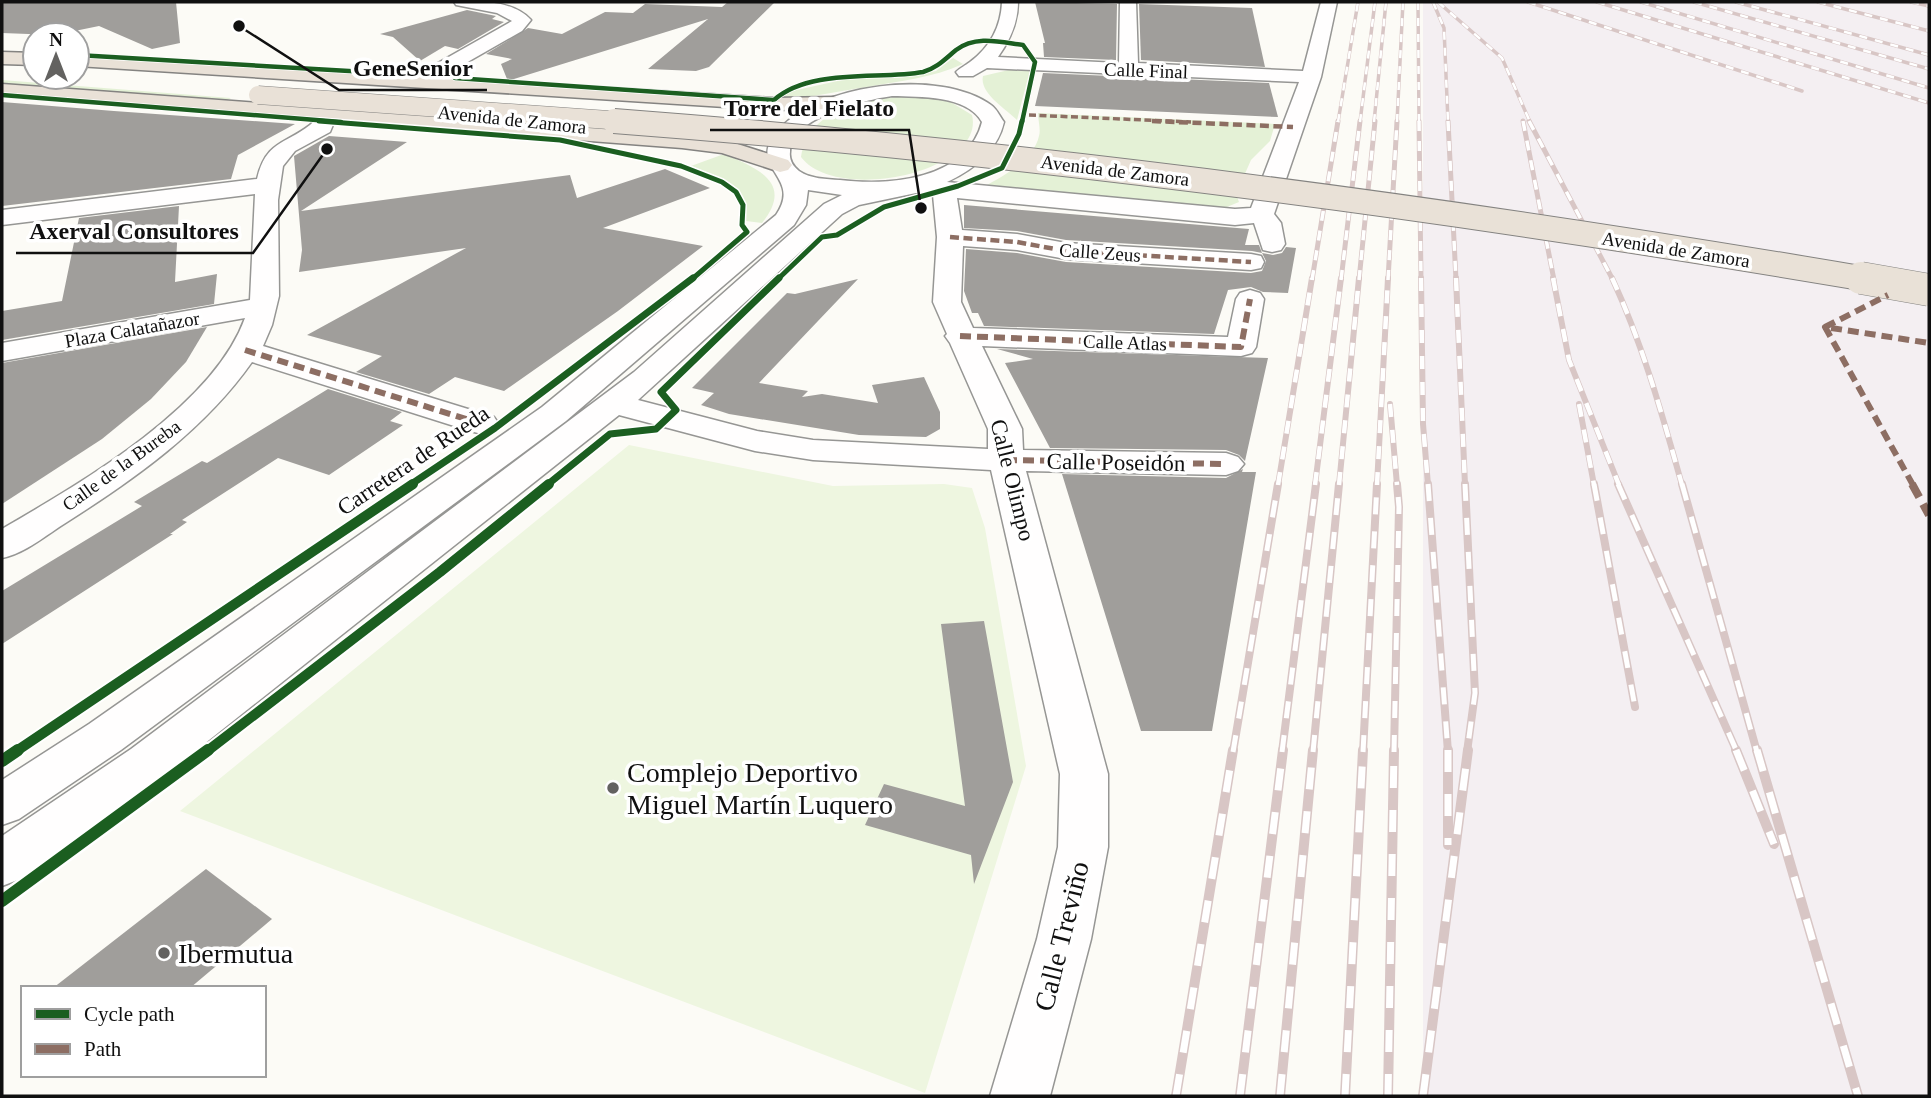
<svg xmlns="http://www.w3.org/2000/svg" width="1931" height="1098" viewBox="0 0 1931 1098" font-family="Georgia,serif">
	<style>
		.industrial { fill: #f4eff2 }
		.green { fill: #e4f1d6 }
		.pitch { fill: #eef6e0 }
		.building { fill: #a09e9b }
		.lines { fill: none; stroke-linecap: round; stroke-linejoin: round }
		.minor-casing { stroke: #969694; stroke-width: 3 }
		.highway-casing { stroke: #848381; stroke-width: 3 }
		.minor { fill: #fffefe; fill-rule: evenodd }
		.highway { fill: #e9e1d7; fill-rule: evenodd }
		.rail-far4-casing { stroke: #d8c6c5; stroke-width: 3.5 }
		.rail-far3-casing { stroke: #d8c6c5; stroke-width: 5 }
		.rail-far2-casing { stroke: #d8c6c5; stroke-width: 6 }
		.rail-far1-casing { stroke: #d8c6c5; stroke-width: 8 }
		.rail-casing { stroke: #d8c6c5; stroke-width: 10 }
		.rail-far4 { stroke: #fff; stroke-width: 2.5; stroke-dasharray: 8; stroke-linecap: butt }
		.rail-far3 { stroke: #fff; stroke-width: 3.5; stroke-dasharray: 10; stroke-linecap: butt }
		.rail-far2 { stroke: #fff; stroke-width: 4.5; stroke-dasharray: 13; stroke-linecap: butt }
		.rail-far1 { stroke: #fff; stroke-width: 5; stroke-dasharray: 17; stroke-linecap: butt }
		.rail { stroke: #fff; stroke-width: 7; stroke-dasharray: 22; stroke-linecap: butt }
		.highway-bridge-far2-casing { stroke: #848381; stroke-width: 19; stroke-linecap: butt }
		.highway-bridge-far1-casing { stroke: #848381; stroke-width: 26; stroke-linecap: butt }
		.highway-bridge-casing { stroke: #848381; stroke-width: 33; stroke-linecap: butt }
		.highway-bridge-far2 { stroke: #e9e1d7; stroke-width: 18 }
		.highway-bridge-far1 { stroke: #e9e1d7; stroke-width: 24 }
		.highway-bridge { stroke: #e9e1d7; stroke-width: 32 }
		.quiet-far3 { stroke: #8d6e63; stroke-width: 3.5; stroke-dasharray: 7 3.5; stroke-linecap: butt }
		.quiet-far2 { stroke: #8d6e63; stroke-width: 4.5; stroke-dasharray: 9 4.5; stroke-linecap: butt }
		.quiet-far1 { stroke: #8d6e63; stroke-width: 6; stroke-dasharray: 11 6; stroke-linecap: butt }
		.quiet { stroke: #8d6e63; stroke-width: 8; stroke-dasharray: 15 8; stroke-linecap: butt }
		.cycleway-far4-casing { stroke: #fff; stroke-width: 6 }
		.cycleway-far3-casing { stroke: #fff; stroke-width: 8 }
		.cycleway-far2-casing { stroke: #fff; stroke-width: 10 }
		.cycleway-far1-casing { stroke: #fff; stroke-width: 14 }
		.cycleway-casing { stroke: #fff; stroke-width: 17 }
		.cycleway-far4 { stroke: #1b5e20; stroke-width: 4.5 }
		.cycleway-far3 { stroke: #1b5e20; stroke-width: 5 }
		.cycleway-far2 { stroke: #1b5e20; stroke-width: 7 }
		.cycleway-far1 { stroke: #1b5e20; stroke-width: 10 }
		.cycleway { stroke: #1b5e20; stroke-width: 12 }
		.poi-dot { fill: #636260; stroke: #fff; stroke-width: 2.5 }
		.labels { text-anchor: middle; stroke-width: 7; stroke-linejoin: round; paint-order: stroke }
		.far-street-label { font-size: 19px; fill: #101010; stroke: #fff }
		.street-label { font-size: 23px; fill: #101010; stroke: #fff }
		.near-poi-label { font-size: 28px; fill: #101010; stroke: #fff; text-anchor: start }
		.near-street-label { font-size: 28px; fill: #101010; stroke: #fff }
		.leader { fill: none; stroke: #101010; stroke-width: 2.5 }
		.callout-dot { fill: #101010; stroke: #fff; stroke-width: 2.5 }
		.callout-label { font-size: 24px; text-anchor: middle; font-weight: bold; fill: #101010; stroke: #fff; stroke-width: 7; stroke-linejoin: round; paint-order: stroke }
	</style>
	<rect width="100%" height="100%" fill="#fcfbf6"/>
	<rect class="industrial" x="1423" y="2" width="506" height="1094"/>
	<g class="green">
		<path d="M953,58L963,64C932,78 900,81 867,87C840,91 813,97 785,99L783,93L842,80L913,75L936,71Z"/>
		<path d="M1013,69L1030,70L1017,120C1006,109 979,93 983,76Z"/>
		<polygon points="2,80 231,98 220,104 2,86"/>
		<path d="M910,96L949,101L972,115C986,172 836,204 801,157C807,108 870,98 910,96Z"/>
		<path d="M1038,113L1275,124L1270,141L1251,160L1236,194L1239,202L1222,209L985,186C1004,176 1034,159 1039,136C1041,130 1038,120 1038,113Z"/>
		<path d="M724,154C759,169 794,183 762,223L746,221C746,180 724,180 691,166Z"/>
	</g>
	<polygon class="pitch" points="629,445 833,486 944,484 972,488 985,528 1026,766 925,1093 180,811"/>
	<g class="building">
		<polygon points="2,2 176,2 180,43 152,49 99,26 55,35 2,33"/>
		<polygon points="728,2 775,2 709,67 696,71 648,69 708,19 514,79 507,79 501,64 512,59 486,54 528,28 562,34 605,12 633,13 645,4 722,7"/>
		<polygon points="1035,2 1117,4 1116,60 1044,57 1043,43 1045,43"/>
		<polygon points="1139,4 1252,8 1265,67 1141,60"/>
		<polygon points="467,10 496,16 492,19 504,22 458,49 445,46 420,61 393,37 380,34"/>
		<polygon points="1043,73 1269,83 1278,117 1035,106"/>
		<polygon points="2,102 114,111 295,124 238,155 231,179 2,206"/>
		<polygon points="329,136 407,142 301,211 570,175 577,198 665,169 710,188 603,228 703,246 618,311 504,391 455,377 429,394 356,372 382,356 307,335 466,248 299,272 302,250 294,156"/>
		<polygon points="964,205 1249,229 1245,245 1259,245 1262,253 1273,255 1282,253 1286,247 1296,248 1288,293 1263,292 1251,287 1228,290 1214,334 984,326 978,313 972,313 964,291 966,249 1017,253 1066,262 1251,273 1262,271 1266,261 1262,253 1252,251 1066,240 1017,231 964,228"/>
		<polygon points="179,206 175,282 217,274 214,304 2,340 2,311 62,301 79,218"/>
		<polygon points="858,279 759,383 808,391 802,397 822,394 878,403 872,385 924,377 940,412 940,429 926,437 859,435 729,414 701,405 714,393 692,388 787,293 795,294"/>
		<polygon points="207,327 186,362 151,399 102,439 2,504 2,363"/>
		<polygon points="997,349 1268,358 1245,461 1239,455 1226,450 1050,448 1005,363 1033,359"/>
		<polygon points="328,389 402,412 390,421 403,425 329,475 278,458 182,520 187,522 170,534 173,534 2,644 2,591 142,506 134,502 202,461 207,463"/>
		<polygon points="1243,469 1242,472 1256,472 1212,731 1141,731 1062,474 1226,478"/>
		<polygon points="984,621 1013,782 974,884 971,855 865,825 884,784 965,806 941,624"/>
		<polygon points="206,869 272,919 190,988 53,988"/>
	</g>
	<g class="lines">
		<g class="minor-casing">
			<g id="minor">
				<path d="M454,2C478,1 513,0 531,20L522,31L429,84H415L412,80L415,76L512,21L497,13L456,5Z"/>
				<path d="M1002,2H1018C1018,23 1010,40 998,57L1119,63L1120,2H1136L1138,63L1303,71L1321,2H1337L1321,77L1274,214L1281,223L1285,244L1281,250L1272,252L1263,250L1254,223L1235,225L957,198L962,230L1017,234L1066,243L1251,254L1261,256L1264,262L1261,268L1251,270L1066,259L1017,250L963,246L961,302L973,328L1228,337L1236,299L1240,293L1250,290L1260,293L1264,299L1256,347L1252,353L1241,356L982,346L1022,429L1023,450L1226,453L1238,457L1244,464L1238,471L1226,475L1026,471L1108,774V847L1091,939L1050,1096H990L1037,939L1058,847L1060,774L991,470L813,460L755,451L619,415L165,775L20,879L2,886V836L131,749L634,372L824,204L842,195L808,190L806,205L794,225L566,421L121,750L19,819L2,825V780L89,724L542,407L776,215C803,176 747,169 776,133C815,83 941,68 991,105C997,109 1000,117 1004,122C997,152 973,170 947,182L1235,209L1251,208L1299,82L987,68L973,76H959L956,72C961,67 965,66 970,62C990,47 1001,27 1002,2ZM892,96C920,97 967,95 982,122C967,180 889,186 840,180C826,179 811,179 799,171C793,166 789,160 790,152C790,117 865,100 892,96ZM916,193L933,195L937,237L933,302L947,334L945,336L950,343L988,429V449L813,440L757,431L638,400L842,214L859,205Z"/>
				<path d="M327,109L334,111L337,115L330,132L295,151L283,166L278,200L279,296L272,325L263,346L494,417L499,424L494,431L482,434L470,431L252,362C204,430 136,478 67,522C46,535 26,553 2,558V529C81,483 213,407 245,318L2,361V343L250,300L255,194L2,225V210L257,179C266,141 284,145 310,125C315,121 316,115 320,111Z"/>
			</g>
		</g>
		<g class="highway-casing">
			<g id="highway">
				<polygon points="2,52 35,53 35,65 2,64"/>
				<polygon points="77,54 773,98 835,97 842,99 845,103 842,107 835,109 773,110 77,66"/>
				<polygon points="2,84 682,134 725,140 788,160 792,165 788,170 780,172 722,153 682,148 2,96"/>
			</g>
		</g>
		<use href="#minor" class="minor"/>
		<use href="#highway" class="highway"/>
		<g class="rail-far4-casing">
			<g id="rail-far4">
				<polyline points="1418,2 1419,122"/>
				<polyline points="1433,2 1444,28 1448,122"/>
				<polyline points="1438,2 1502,58 1530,122"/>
				<polyline points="1528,2 1802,91"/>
				<polyline points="1597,2 1929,103"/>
				<polyline points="1641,2 1929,88"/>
				<polyline points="1694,2 1929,69"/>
				<polyline points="1736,2 1929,55"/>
				<polyline points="1818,2 1929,31"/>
				<polyline points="1911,2 1929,6"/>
				<polyline points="1338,122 1358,2"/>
				<polyline points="1360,122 1375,2"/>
				<polyline points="1374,122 1386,2"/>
				<polyline points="1397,122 1403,2"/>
			</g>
		</g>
		<g class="rail-far3-casing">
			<g id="rail-far3">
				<polyline points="1419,121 1421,280"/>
				<polyline points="1448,121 1456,280"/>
				<polyline points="1523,121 1554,280"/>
				<polyline points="1529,121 1613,280"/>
				<polyline points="1312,280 1338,121"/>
				<polyline points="1341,280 1360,121"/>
				<polyline points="1359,280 1375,121"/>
				<polyline points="1388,280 1397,121"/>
			</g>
		</g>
		<g class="rail-far2-casing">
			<g id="rail-far2">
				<polyline points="1421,278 1423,424 1428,485"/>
				<polyline points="1456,278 1465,485"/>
				<polyline points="1553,278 1569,360 1619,485"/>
				<path d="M1612,278C1643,345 1662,414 1682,485"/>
				<polyline points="1390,404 1397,485"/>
				<polyline points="1579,404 1594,485"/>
				<polyline points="1278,485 1312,278"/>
				<polyline points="1315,485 1341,278"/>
				<polyline points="1339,485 1359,278"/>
				<polyline points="1377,485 1388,278"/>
			</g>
		</g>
		<g class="rail-far1-casing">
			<g id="rail-far1">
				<polyline points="1428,484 1448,752"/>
				<polyline points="1465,484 1475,693 1467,752"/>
				<polyline points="1594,484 1635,707"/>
				<polyline points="1618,484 1737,752"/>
				<polyline points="1682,484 1757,752"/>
				<polyline points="1233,752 1278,484"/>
				<polyline points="1282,752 1316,484"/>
				<polyline points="1313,752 1339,484"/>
				<polyline points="1363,752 1377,484"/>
				<polyline points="1394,752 1399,507 1397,484"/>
			</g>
		</g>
		<g class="rail-casing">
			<g id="rail">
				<polyline points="1448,750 1448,845"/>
				<polyline points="1736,750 1774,844"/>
				<polyline points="1757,750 1858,1096"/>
				<polyline points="1176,1096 1233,750"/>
				<polyline points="1240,1096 1283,750"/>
				<polyline points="1280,1096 1313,750"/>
				<polyline points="1345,1096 1363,750"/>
				<polyline points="1388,1096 1394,750"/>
				<polyline points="1423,1096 1468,750"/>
			</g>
		</g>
		<use href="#rail-far4" class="rail-far4"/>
		<use href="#rail-far3" class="rail-far3"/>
		<use href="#rail-far2" class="rail-far2"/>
		<use href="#rail-far1" class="rail-far1"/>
		<use href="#rail" class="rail"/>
		<g class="highway-bridge-far2-casing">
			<polyline id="highway-bridge-far2" points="258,95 637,122"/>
		</g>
		<g class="highway-bridge-far1-casing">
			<path id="highway-bridge-far1" d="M614,121C1036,153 1455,209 1872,280"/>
		</g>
		<g class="highway-bridge-casing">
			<polyline id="highway-bridge" points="1861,278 1929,290"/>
		</g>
		<use href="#highway-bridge-far2" class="highway-bridge-far2"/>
		<use href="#highway-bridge-far1" class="highway-bridge-far1"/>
		<use href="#highway-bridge" class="highway-bridge"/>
		<polyline class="quiet-far3" points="1029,115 1191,122"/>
		<g class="quiet-far2">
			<polyline points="1152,121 1293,127"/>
			<polyline points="950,237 1017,242 1066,251 1251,262"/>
		</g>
		<g class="quiet-far1">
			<polyline points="1825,327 1888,295"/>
			<polyline points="960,336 1241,347 1250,299"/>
			<polyline points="245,350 482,424"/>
			<polyline points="1006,460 1226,464"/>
			<polyline points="1913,485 1825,327 1929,343"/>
		</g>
		<polyline class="quiet" points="1912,484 1929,515"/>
		<g class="cycleway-far4-casing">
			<g id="cycleway-far4">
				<polyline points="77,55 401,74 417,72"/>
				<path d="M450,74L455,78L774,100C810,68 879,80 923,72C937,68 945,59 956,50C976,35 1000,42 1023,45L1035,62L1022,122"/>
				<polyline points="2,95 341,122"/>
			</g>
		</g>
		<g class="cycleway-far3-casing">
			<g id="cycleway-far3">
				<polyline points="319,121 560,140 681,166 722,182 736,192 743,205 742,225 747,232 691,280"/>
				<polyline points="777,280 822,237 837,235 884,207 958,186 1002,168 1019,134 1022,121"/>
			</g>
		</g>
		<g class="cycleway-far2-casing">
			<g id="cycleway-far2">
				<polyline points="410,485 495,428 693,278"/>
				<polyline points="547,485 610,434 656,429 676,410 661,392 779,278"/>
			</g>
		</g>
		<g class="cycleway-far1-casing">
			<g id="cycleway-far1">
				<polyline points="15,752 413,484"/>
				<polyline points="206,752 440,572 549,484"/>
			</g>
		</g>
		<g class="cycleway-casing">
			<g id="cycleway">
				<polyline points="2,761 18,750"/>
				<polyline points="2,901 208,750"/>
			</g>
		</g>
		<use href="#cycleway-far4" class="cycleway-far4"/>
		<use href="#cycleway-far3" class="cycleway-far3"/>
		<use href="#cycleway-far2" class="cycleway-far2"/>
		<use href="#cycleway-far1" class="cycleway-far1"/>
		<use href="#cycleway" class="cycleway"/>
	</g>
	<g class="poi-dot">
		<circle cx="613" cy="788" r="7"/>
		<circle cx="164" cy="953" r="7"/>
	</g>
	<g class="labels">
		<g class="far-street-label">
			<text transform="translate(1146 70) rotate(2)" y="7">Calle Final</text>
			<text transform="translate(512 119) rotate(6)" y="7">Avenida de Zamora</text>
			<text transform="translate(1115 170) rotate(7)" y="7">Avenida de Zamora</text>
			<text transform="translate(1676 249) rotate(9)" y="7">Avenida de Zamora</text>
			<text transform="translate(1100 252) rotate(4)" y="7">Calle Zeus</text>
			<text transform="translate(132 329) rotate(-10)" y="7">Plaza Calatañazor</text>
			<text transform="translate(1125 342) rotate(2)" y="7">Calle Atlas</text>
			<text transform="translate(121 465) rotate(-36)" y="7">Calle de la Bureba</text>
		</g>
		<g class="street-label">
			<text transform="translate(413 460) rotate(-34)" y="8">Carretera de Rueda</text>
			<text transform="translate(1116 462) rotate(1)" y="8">Calle Poseidón</text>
			<text transform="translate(1013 480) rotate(76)" y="8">Calle Olimpo</text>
		</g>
		<g class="near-poi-label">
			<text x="627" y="782">Complejo Deportivo<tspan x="627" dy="32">Miguel Martín Luquero</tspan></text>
			<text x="178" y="963">Ibermutua</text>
		</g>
		<g class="near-street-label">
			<text transform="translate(1061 936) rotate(-76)" y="10">Calle Treviño</text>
		</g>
	</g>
	<path class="leader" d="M239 26L339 90H487M921 208L909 130H710M327 149L253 253H16"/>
	<g class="callout-dot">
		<circle cx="239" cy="26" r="7"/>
		<circle cx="921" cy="208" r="7"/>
		<circle cx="327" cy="149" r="7"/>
	</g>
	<g class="callout-label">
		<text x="413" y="76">GeneSenior</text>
		<text x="809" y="116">Torre del Fielato</text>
		<text x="134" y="239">Axerval Consultores</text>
	</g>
	<rect width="1931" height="1098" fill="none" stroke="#101010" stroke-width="7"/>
	<rect x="21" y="986" width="245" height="91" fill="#ffffff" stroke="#9f9f9f" stroke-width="2"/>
	<rect x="35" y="1009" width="35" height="10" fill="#1b5e20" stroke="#9f9f9f" stroke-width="2"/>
	<text x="84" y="1021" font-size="21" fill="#101010">Cycle path</text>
	<rect x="35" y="1044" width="35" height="10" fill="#8d6e63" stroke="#9f9f9f" stroke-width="2"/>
	<text x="84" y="1056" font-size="21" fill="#101010">Path</text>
	<g transform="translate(56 56)"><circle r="33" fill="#ffffff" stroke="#9f9f9f" stroke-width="2"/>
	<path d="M0-5L12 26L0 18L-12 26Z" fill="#636260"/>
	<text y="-10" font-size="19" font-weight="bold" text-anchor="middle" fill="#101010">N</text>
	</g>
</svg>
